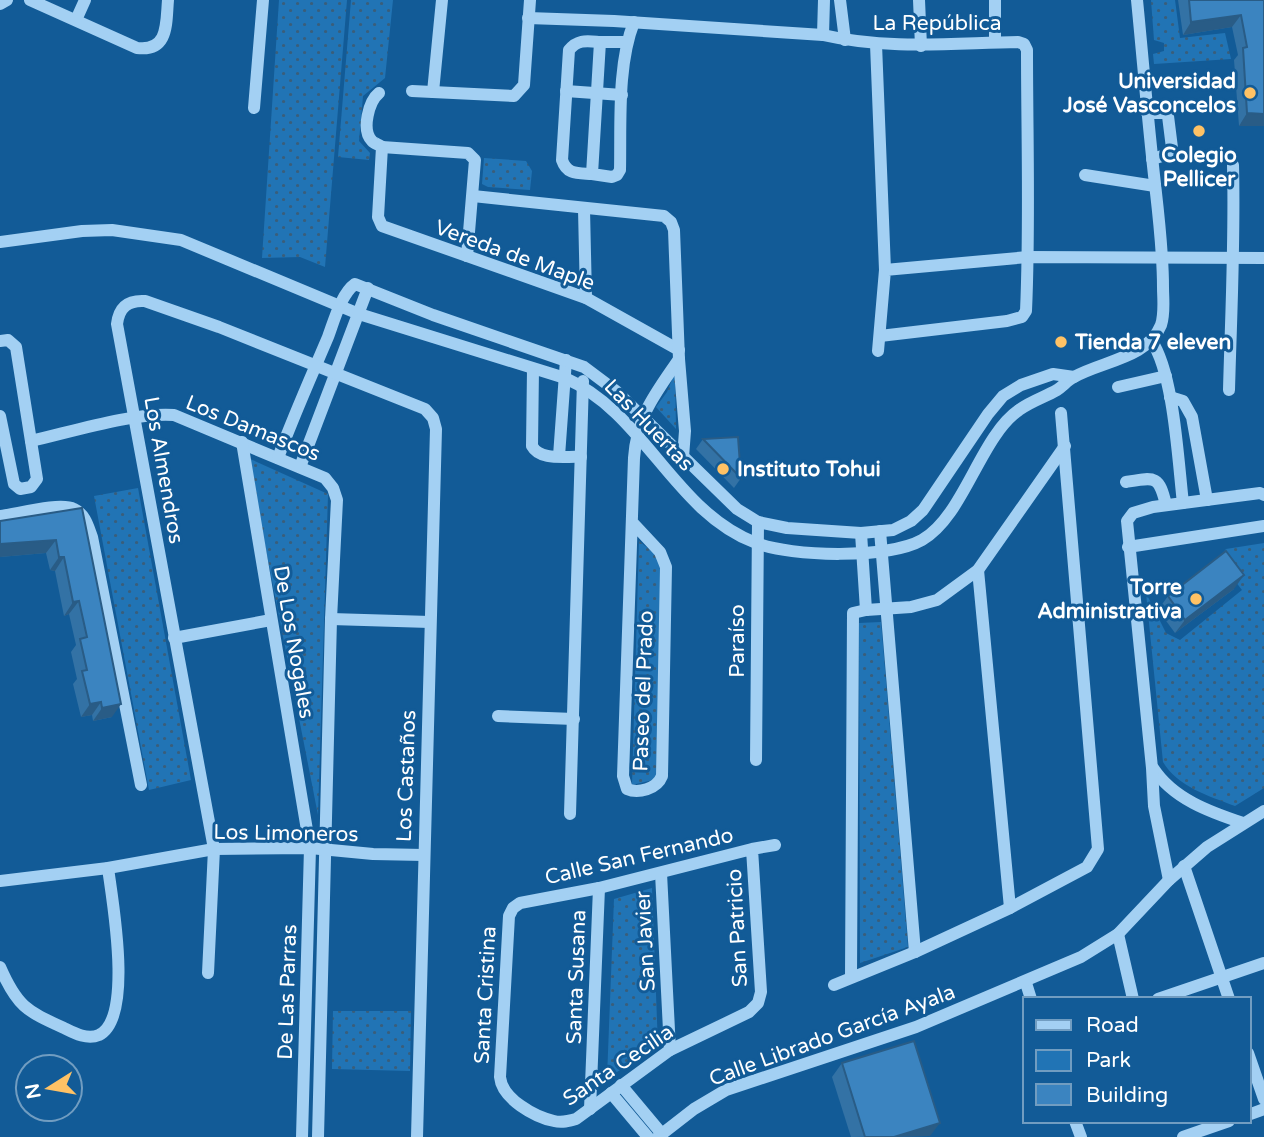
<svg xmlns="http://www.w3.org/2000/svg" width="1264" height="1137" viewBox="0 0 1264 1137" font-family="'Varela Round',sans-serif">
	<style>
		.green { fill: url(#green-dots) }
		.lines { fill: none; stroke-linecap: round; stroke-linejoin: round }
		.minor { stroke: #a3d0f3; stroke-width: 12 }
		.wall { fill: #3372a5 }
		.shaded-wall { fill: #295c86 }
		.building { fill: #3b84c0; stroke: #295c86; stroke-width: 2 }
		.poi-dot { fill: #ffc265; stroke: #125b97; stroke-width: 2.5 }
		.labels { text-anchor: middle; stroke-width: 6; stroke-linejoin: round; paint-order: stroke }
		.street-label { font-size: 21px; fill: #fff; stroke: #125b97 }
		.poi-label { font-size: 21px; font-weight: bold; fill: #fff; stroke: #125b97; text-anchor: end }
	</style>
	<defs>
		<pattern id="green-dots" width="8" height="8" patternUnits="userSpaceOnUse" patternTransform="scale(1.75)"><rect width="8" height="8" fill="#2174b5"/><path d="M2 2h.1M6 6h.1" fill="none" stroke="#395e7b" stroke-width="1.8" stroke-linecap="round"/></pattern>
	</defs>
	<rect width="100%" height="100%" fill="#125b97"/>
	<g class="green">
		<polygon points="279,0 347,0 325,267 300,257 262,258"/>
		<polygon points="351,0 393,0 385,78 363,96 359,141 370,153 369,160 338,157"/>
		<polygon points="1151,0 1175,0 1180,38 1225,33 1231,59 1154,64 1153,54 1164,51 1164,43 1154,40"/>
		<polygon points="484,158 526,161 532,171 530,190 488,187 482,184"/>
		<polygon points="675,372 676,429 656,407 667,392"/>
		<polygon points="248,458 328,494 318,815"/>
		<polygon points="138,488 191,780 149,790 94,496"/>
		<polygon points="639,541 661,559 657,779 632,785"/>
		<path d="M1264,543V788L1235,806C1209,796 1178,787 1163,762L1146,593L1166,633L1180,640L1242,590L1218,559L1226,549Z"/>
		<polygon points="881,622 908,947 860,963 859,623"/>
		<polygon points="652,888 658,1047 607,1078 614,899"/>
		<polygon points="333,1011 411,1011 410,1071 332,1069"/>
	</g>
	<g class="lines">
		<g class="minor">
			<path d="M30,0L137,48C169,52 166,23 168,0"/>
			<polyline points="840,0 845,40"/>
			<polyline points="919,0 921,46"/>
			<polyline points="995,0 995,42"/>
			<polyline points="0,4 7,0"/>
			<path d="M528,18L614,21L823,35C888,50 952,43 1018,42L1024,44L1027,50C1027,137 1030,224 1026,311L1022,317L1007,321L880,336"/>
			<polyline points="76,20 85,0"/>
			<polyline points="823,35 824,0"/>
			<path d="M627,42H600L592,174L612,177L617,175L620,170C621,124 617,65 634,22"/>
			<polyline points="876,44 885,270"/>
			<polyline points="412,91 514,96 524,85 530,0"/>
			<polyline points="566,91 622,95"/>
			<polyline points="433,92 442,0"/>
			<path d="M379,93C369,101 361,130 372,141C372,142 381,146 382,147L378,217L382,226L586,298L679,350"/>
			<polyline points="254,108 263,0"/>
			<polyline points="1147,113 1166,113 1168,116 1172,148 1169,154 1152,159"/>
			<polyline points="382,147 468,153 475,160 467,256"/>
			<path d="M592,174C578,173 567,175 562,160L569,50C578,39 587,41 600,42"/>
			<polyline points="1085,175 1155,186"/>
			<polyline points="473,196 664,216 671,222 674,230 679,359 685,431 683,457"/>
			<polyline points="584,209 586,298"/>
			<path d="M0,242L82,231L112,230L181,240L359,314L565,378C645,413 674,512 756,543C792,557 888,559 922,540C964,516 980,437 1019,410C1031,401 1045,397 1057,390C1063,386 1068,380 1074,377C1102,361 1148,358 1161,325C1165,313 1163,299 1163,287C1163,252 1159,219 1155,184C1148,123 1143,61 1137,0"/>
			<path d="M1151,340C1174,373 1178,461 1183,503"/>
			<polyline points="0,341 8,340 16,347 37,479 31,487 20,489 14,484 0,416"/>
			<polyline points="878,351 885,270 1028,257 1264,258"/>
			<path d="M533,369L532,446C540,461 565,456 581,457"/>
			<polyline points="1118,387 1166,376"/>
			<path d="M1229,390C1231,315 1235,240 1233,165"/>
			<polyline points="1170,397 1183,401 1192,417 1207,500"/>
			<path d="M31,441C71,432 134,412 174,415L325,478L333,488L337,500L331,619L318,1137"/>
			<polyline points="242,442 310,848 302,1137"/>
			<polyline points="559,456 566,360"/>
			<path d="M278,458C293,417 311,377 328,337C334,321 341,294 355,284L433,315L584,367L616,391L737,509L758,522L787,528L861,533L893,530L911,521L923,510L988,414L1003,396L1021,385L1053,374L1074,377"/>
			<polyline points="300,467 368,288"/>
			<path d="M1126,482C1155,477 1159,475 1166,505"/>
			<path d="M0,516C17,514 60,502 74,509C85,514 88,526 92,537L141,785"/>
			<path d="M632,522L660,552L666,567L662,776C657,789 638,794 627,789L623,776L634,458C637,415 656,393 679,359"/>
			<polyline points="880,531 915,952"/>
			<polyline points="861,533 866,610"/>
			<polyline points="1128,547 1264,526"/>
			<polyline points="978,570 1010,908"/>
			<polyline points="331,619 430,622"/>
			<polyline points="174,638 271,620"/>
			<polyline points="498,716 574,719"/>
			<polyline points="756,760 758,522"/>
			<path d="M1153,768C1173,799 1210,812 1243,823"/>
			<polyline points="570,814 583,381"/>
			<path d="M752,849L761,992L758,1003L749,1012L670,1050L576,1119C569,1121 562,1123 554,1121C535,1117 502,1099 500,1077L509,916L513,908L520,903L599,888L752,849L775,845"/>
			<polyline points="1184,866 1229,999"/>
			<polyline points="661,873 670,1050"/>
			<polyline points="1169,880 1154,806 1152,768 1127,521 1133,513 1153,507 1260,493 1264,495"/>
			<polyline points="0,881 108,868 214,849 310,848 373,854 424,855"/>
			<polyline points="1118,934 1133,999"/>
			<path d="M0,967C17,1006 26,1011 64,1028C74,1033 87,1040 99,1035C134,1018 112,899 108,868"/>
			<path d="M208,973L214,849L117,324C119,307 128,300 145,301L219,327L425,409L433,418L436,429L417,1137"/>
			<polyline points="851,977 853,613 866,610 911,607 937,600 978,570 1065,446"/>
			<polyline points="1026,983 1031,999"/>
			<polyline points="834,985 915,952 1010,908 1087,867 1098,849 1061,413"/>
			<polyline points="1158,999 1264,963"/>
			<polyline points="1248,1053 1264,1099"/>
			<polyline points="621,1085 662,1134"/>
			<polyline points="611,1093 648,1137"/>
			<polyline points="590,1109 599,888"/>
			<polyline points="1248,1115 1264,1109"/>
			<polyline points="1075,1121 1081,1137"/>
			<polyline points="658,1137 694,1109 726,1090 916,1027 1081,957 1118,934 1169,880 1207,847 1264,811"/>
			<polyline points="1183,1137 1229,1121"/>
		</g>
	</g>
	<g class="wall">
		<polygon points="1178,0 1264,0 1264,126 1239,126 1234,60 1238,55 1232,27 1183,35"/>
		<polygon points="703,439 741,478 734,488 696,449"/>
		<polygon points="82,508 112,717 93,721 92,715 81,717 73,684 77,679 71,652 76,645 69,614 64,616 55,571 50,570 46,553 0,557"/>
		<polygon points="1234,589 1175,633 1158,610 1168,596"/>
		<polygon points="842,1063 930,1136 851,1137 832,1077"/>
	</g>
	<g class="shaded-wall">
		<polygon points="1241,15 1232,27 1183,35 1191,22"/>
		<polygon points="1247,113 1264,114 1264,126 1239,126"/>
		<polygon points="56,540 46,553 0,557 0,544"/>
		<polygon points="59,557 64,557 55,571 50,570"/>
		<polygon points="1244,575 1234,589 1175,633 1185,620"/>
		<polygon points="79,601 69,614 64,616 73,602"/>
		<polygon points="101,702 92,715 81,717 90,704"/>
		<polygon points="121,704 112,717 93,721 102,708"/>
		<polygon points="940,1123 930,1136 894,1137"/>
	</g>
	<g class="building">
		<polygon points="1189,0 1264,0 1264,114 1247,113 1243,48 1247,47 1241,15 1191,22"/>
		<polygon points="738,437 741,478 703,439"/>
		<polygon points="82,508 121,704 102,708 101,702 90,704 82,671 87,670 80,639 87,637 79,601 73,602 64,557 59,557 56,540 0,544 0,521"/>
		<polygon points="1226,551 1244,575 1185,620 1168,596"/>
		<polygon points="914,1041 940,1123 894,1137 865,1137 842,1063"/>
	</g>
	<g class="poi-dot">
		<circle cx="1250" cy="93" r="7"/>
		<circle cx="1199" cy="131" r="7"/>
		<circle cx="1061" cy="342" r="7"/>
		<circle cx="723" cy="469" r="7"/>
		<circle cx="1196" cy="599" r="7"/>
	</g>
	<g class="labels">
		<g class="street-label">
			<text x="937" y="30">La República</text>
			<text transform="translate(515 255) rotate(20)" y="7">Vereda de Maple</text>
			<text transform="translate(649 425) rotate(46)" y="7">Las Huertas</text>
			<text transform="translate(253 428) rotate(22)" y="7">Los Damascos</text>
			<text transform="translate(164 470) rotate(80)" y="7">Los Almendros</text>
			<text transform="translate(737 641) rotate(-90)" y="7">Paraíso</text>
			<text transform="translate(294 642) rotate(80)" y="7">De Los Nogales</text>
			<text transform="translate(643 691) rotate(-88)" y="7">Paseo del Prado</text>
			<text transform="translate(406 776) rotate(-88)" y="7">Los Castaños</text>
			<text transform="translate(286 833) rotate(1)" y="7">Los Limoneros</text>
			<text transform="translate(639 856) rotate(-13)" y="7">Calle San Fernando</text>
			<text transform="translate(737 928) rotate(-93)" y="7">San Patricio</text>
			<text transform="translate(645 941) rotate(-93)" y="7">San Javier</text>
			<text transform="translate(576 977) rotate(-88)" y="7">Santa Susana</text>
			<text transform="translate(287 992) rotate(-88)" y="7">De Las Parras</text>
			<text transform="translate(485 995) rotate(-87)" y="7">Santa Cristina</text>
			<text transform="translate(832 1035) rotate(-20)" y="7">Calle Librado García Ayala</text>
			<text transform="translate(618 1065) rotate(-34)" y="7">Santa Cecilia</text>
		</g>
		<g class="poi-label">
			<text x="1236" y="88">Universidad<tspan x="1236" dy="24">José Vasconcelos</tspan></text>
			<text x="1199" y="162" text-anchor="middle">Colegio<tspan x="1199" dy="24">Pellicer</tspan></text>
			<text x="1075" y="349" text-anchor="start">Tienda 7 eleven</text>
			<text x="737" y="476" text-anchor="start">Instituto Tohui</text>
			<text x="1182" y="594">Torre<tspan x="1182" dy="24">Administrativa</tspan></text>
		</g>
	</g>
	<rect x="1023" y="997" width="228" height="126" fill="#125b97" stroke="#719dc1" stroke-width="2"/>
	<rect x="1036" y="1020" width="35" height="10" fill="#a3d0f3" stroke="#719dc1" stroke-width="2"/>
	<text x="1086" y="1032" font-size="21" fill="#ffffff">Road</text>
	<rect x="1036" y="1050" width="35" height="21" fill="#2174b5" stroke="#719dc1" stroke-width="2"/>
	<text x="1086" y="1067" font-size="21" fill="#ffffff">Park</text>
	<rect x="1036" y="1084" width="35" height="21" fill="#3b84c0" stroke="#719dc1" stroke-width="2"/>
	<text x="1086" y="1102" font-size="21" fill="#ffffff">Building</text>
	<g transform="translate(49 1088) rotate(259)"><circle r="33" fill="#125b97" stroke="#719dc1" stroke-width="2"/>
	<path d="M0-5L12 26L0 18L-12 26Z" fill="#ffc265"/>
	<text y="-10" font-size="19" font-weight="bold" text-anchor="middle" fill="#ffffff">N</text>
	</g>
</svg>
